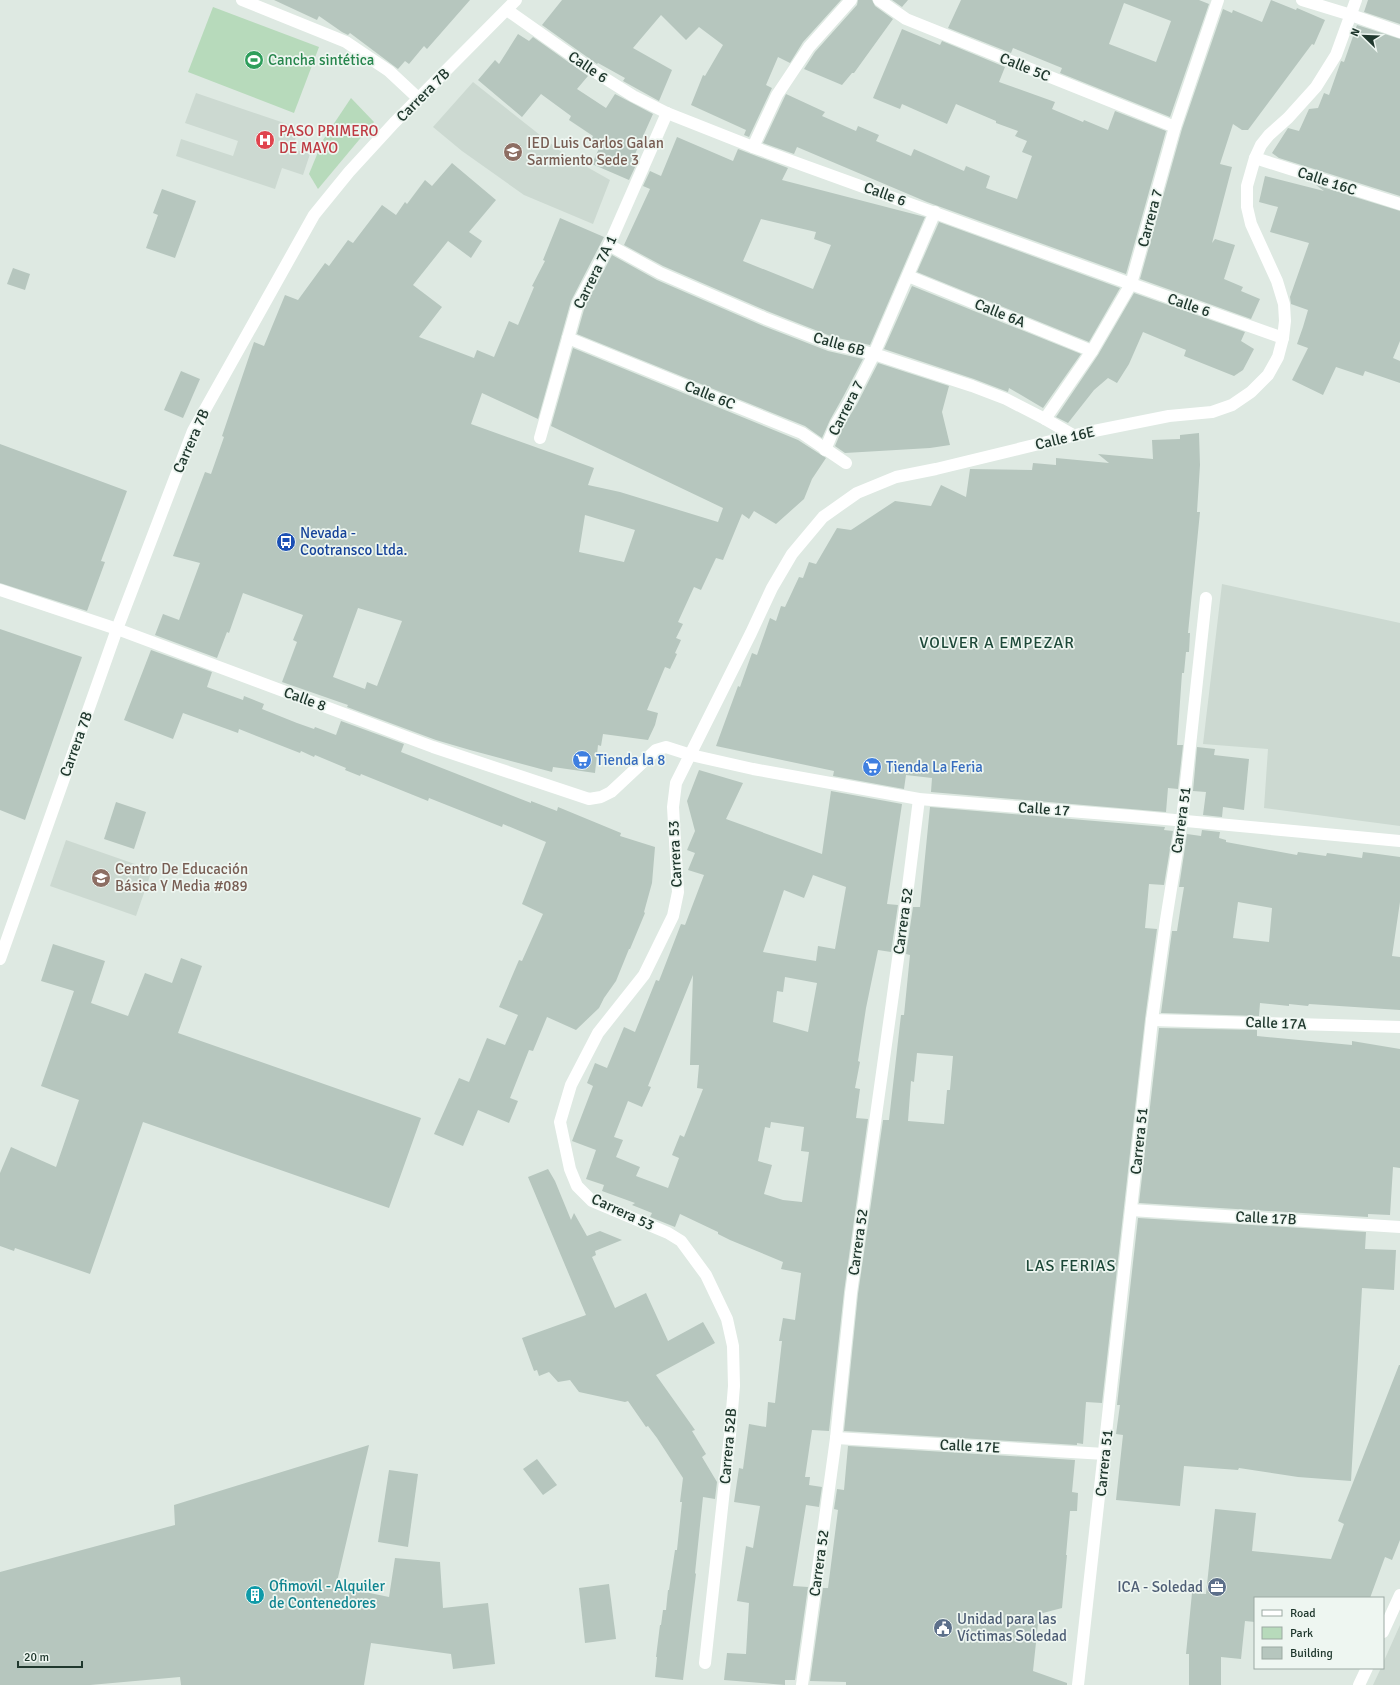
<svg xmlns="http://www.w3.org/2000/svg" width="1400" height="1685" viewBox="0 0 1400 1685" font-family="Signika,sans-serif">
	<style>
		.built { fill: #ccd9d1 }
		.green { fill: #b7dabb }
		.building { fill: #b6c6be; fill-rule: evenodd }
		.lines { fill: none; stroke-linecap: round; stroke-linejoin: round }
		.minor { stroke: #fff; stroke-width: 12 }
		.labels { text-anchor: middle; stroke-width: 3.5; stroke-linejoin: round; paint-order: stroke }
		.leisure-label { font-size: 15px; fill: #27864d; stroke: #eef6f1; text-anchor: start }
		.street-label { font-size: 15px; fill: #20382e; stroke: #eef6f1 }
		.health-label { font-size: 15px; fill: #be3a42; stroke: #eef6f1; text-anchor: start }
		.education-label { font-size: 15px; fill: #785e54; stroke: #eef6f1; text-anchor: start }
		.transit-label { font-size: 15px; fill: #164399; stroke: #eef6f1; text-anchor: start }
		.shop-label { font-size: 15px; fill: #366cbe; stroke: #eef6f1; text-anchor: start }
		.culture-label { font-size: 15px; fill: #0d838f; stroke: #eef6f1; text-anchor: start }
		.service-label { font-size: 15px; fill: #4e5e75; stroke: #eef6f1; text-anchor: end }
		.neighbourhood-label { font-size: 16px; letter-spacing: 1px; fill: #1d4838; stroke: #eef6f1 }
	</style>
	<rect width="100%" height="100%" fill="#dee9e2"/>
	<g class="built">
		<polygon points="473,82 564,154 610,180 593,224 524,195 462,151 433,127"/>
		<polygon points="196,93 299,128 292,149 310,154 303,175 282,168 275,189 176,156 181,139 233,156 238,141 185,123"/>
		<polygon points="1222,584 1400,623 1400,826 1264,808 1268,749 1203,744"/>
		<polygon points="66,840 152,870 136,916 50,886"/>
		<polygon points="1400,1625 1400,1685 1373,1685 1381,1668 1383,1668 1383,1663"/>
	</g>
	<g class="green">
		<polygon points="213,7 319,47 294,113 188,72"/>
		<polygon points="351,98 374,122 318,189 309,174 323,140"/>
	</g>
	<g class="building">
		<polygon points="274,0 470,0 427,49 424,46 409,64 405,61 398,69 350,33 348,35 342,32 319,16 317,20"/>
		<polygon points="562,0 841,0 803,42 790,63 778,57 766,85 772,88 749,137 744,135 746,130 691,105 703,75 705,76 723,45 699,27 686,40 661,15 633,48 672,70 659,101 623,81 625,78 598,63 597,64 542,25"/>
		<polygon points="858,0 872,0 875,6 893,19 854,73 852,73 842,85 804,69 815,52 857,5"/>
		<polygon points="892,0 908,0 902,7"/>
		<path d="M961,0H1199L1209,4L1170,117L1060,73L1062,68L1013,48L1011,53L948,28ZM1124,3L1171,21L1156,62L1109,44Z"/>
		<polygon points="1271,0 1296,10 1297,8 1325,20 1314,45 1312,44 1248,130 1242,130 1233,124 1220,164 1232,167 1212,243 1215,239 1235,245 1224,279 1243,287 1241,291 1260,299 1251,319 1140,279 1182,129 1223,9 1232,13 1233,10 1262,22"/>
		<polygon points="1368,0 1400,0 1400,24 1364,12"/>
		<polygon points="1357,25 1400,39 1400,196 1279,158 1272,153 1288,128 1299,131 1309,109 1318,108 1324,93 1329,95 1341,61 1344,62"/>
		<polygon points="902,29 940,45 942,41 1005,67 999,82 1055,102 1052,109 1083,122 1084,120 1108,130 1115,111 1166,131 1126,274 927,202 797,147 794,154 763,143 786,94 825,112 822,116 856,131 858,126 879,135 876,141 911,156 914,149 964,171 966,166 990,176 986,188 1017,199 1032,156 1022,152 1027,141 1015,136 1018,131 996,123 996,121 956,104 947,124 902,104 900,109 873,98"/>
		<polygon points="518,34 529,41 533,37 588,76 577,89 606,108 615,94 653,114 631,163 636,165 629,180 592,164 601,144 591,140 593,136 569,120 571,116 541,94 522,117 478,80 495,60 499,64"/>
		<path d="M677,137L733,161L738,149L788,168L782,180L925,217L870,345L833,337L767,311L663,266L624,245L650,189L643,186L650,171L661,176ZM761,219L816,232L814,239L831,245L813,289L743,261Z"/>
		<path d="M452,163L496,200L469,232L482,241L471,258L448,241L413,285L442,307L419,337L474,358L477,350L494,357L509,321L518,325L534,287L532,286L545,261L543,260L560,218L604,237L571,301L538,419L482,393L471,424L594,468L588,485L620,492L718,522L723,508L551,426L573,348L798,440L826,458L812,479L804,499L776,524L754,511L749,519L742,514L723,560L716,558L701,590L694,587L678,622L683,624L676,638L681,640L675,653L677,654L670,669L665,667L647,710L658,713L655,725L648,740L603,734L601,746L598,745L595,773L553,767L552,772L470,750L436,740L347,707L348,705L282,682L297,642L293,640L303,615L243,593L229,633L227,632L217,658L155,635L163,614L179,620L200,563L173,556L205,472L211,474L224,437L222,436L254,342L264,346L285,295L298,300L325,263L329,266L348,240L353,243L382,205L396,215L405,202L407,204L425,180L432,186ZM585,515L635,530L624,562L579,552ZM358,608L402,621L377,686L367,682L365,689L333,677Z"/>
		<polygon points="1265,176 1324,191 1316,185 1400,211 1400,341 1393,358 1400,361 1400,383 1365,371 1363,376 1336,367 1323,395 1292,380 1308,348 1297,344 1303,327 1308,310 1291,304 1290,297 1309,243 1270,232 1278,207 1259,202"/>
		<polygon points="162,189 196,201 175,258 146,248 158,215 153,213"/>
		<polygon points="939,222 1120,288 1089,342 917,272"/>
		<polygon points="612,255 657,280 761,325 828,351 863,359 843,397 830,420 822,438 805,426 577,334 585,306"/>
		<polygon points="13,268 30,274 25,290 7,284"/>
		<polygon points="912,286 1081,354 1043,408 1009,388 1008,392 974,379 884,349"/>
		<polygon points="1134,293 1245,332 1241,341 1254,349 1243,370 1234,376 1184,356 1186,350 1143,332 1129,364 1117,383 1108,378 1094,390 1068,423 1056,417 1098,355"/>
		<polygon points="878,363 949,386 942,412 950,445 930,448 845,453 835,446 843,427 857,404"/>
		<polygon points="181,371 200,379 183,418 164,410"/>
		<polygon points="1199,433 1200,465 1197,512 1200,512 1188,633 1190,633 1189,652 1186,652 1184,673 1182,673 1177,745 1183,745 1178,789 1168,788 1166,812 931,792 932,778 906,775 904,789 833,776 834,771 716,746 738,686 740,687 752,653 757,655 770,618 776,621 781,606 785,607 799,577 803,578 809,562 816,564 837,528 851,530 895,501 931,506 941,485 966,497 970,469 1032,470 1033,463 1056,465 1056,458 1109,463 1098,454 1153,459 1152,440 1180,439 1180,435"/>
		<polygon points="0,444 127,491 101,561 105,562 87,611 0,583"/>
		<polygon points="0,629 82,657 25,820 0,810"/>
		<polygon points="151,650 212,672 207,687 243,700 244,696 264,704 262,709 297,723 314,729 315,727 336,735 341,721 404,744 401,752 531,803 531,801 557,811 558,807 621,833 620,836 655,847 652,883 644,912 645,913 630,949 629,949 616,981 604,998 599,1008 576,1030 547,1017 533,1051 529,1050 510,1098 518,1101 509,1123 478,1110 463,1146 434,1134 459,1078 469,1082 487,1038 505,1045 518,1015 499,1007 519,960 522,961 543,914 522,904 546,842 503,824 502,827 429,798 428,801 361,774 360,776 345,770 346,768 315,755 314,757 301,751 300,753 239,729 238,733 183,713 173,739 124,720"/>
		<polygon points="1197,747 1215,749 1214,755 1249,759 1244,810 1223,807 1222,817 1203,815 1206,792 1193,791"/>
		<path d="M699,770L743,783L726,819L822,854L831,791L902,804L887,904L898,905L891,952L878,950L866,1008L858,1061L860,1062L855,1088L860,1089L856,1118L868,1119L844,1292L829,1431L812,1430L805,1477H810L809,1485L822,1487L819,1507L806,1505L793,1586L808,1587L795,1680H785V1685L724,1680L727,1653L746,1654L749,1603L737,1601L746,1546L753,1548L760,1506L734,1502L739,1468L743,1469L749,1424L766,1427L768,1402L775,1403L782,1341H779L783,1318L795,1320L801,1273L781,1269L783,1262L730,1240L718,1234V1232L680,1214L675,1227L650,1217L652,1213L632,1205L635,1203L602,1191L604,1185L586,1179L596,1150L572,1141L593,1086L587,1083L595,1063L607,1068L624,1027L635,1032L656,980L659,981L681,924L685,925L704,875L688,870L695,853L687,850L695,831L687,801ZM813,875L846,887L835,949L818,946L816,961L763,952L784,890L804,898ZM693,975L690,1065H699L697,1088L703,1089L684,1137L680,1135L672,1155L679,1158L668,1188L636,1176L640,1167L616,1157L623,1140L614,1137L628,1101L642,1107L651,1087L648,1086ZM785,977L817,983L808,1032L773,1022L777,991L783,992ZM771,1122L804,1127L801,1151L809,1152L802,1202L783,1200L764,1194L772,1165L758,1161L765,1127L770,1128Z"/>
		<polygon points="116,802 146,812 134,849 104,839"/>
		<path d="M930,807L1165,827L1164,830L1173,831L1164,885L1149,884L1145,928L1157,929L1145,1019L1102,1403L1086,1402L1083,1444L1077,1443V1445L844,1431L858,1294L883,1120H889L901,1015H904L910,955L906,954L913,907H920ZM917,1053L953,1056L950,1090H947L944,1124L908,1121L911,1081L914,1082Z"/>
		<path d="M1202,830L1220,832L1219,838L1226,840V842L1297,855L1298,852L1326,856L1327,853L1362,858L1363,852L1400,857V902L1392,956L1400,957V1010L1309,1004L1308,1006L1289,1004V1006L1260,1003L1259,1016L1161,1013L1172,931H1177L1181,905L1184,887H1179L1187,834L1201,836ZM1238,902L1272,908L1269,942L1233,938Z"/>
		<polygon points="53,944 105,961 91,1003 128,1016 145,973 172,983 181,958 202,966 178,1033 421,1118 389,1208 143,1122 90,1274 15,1248 14,1251 0,1246 0,1173 11,1147 56,1167 79,1100 41,1086 74,991 41,981"/>
		<polygon points="1159,1028 1257,1030 1257,1036 1352,1045 1352,1041 1400,1049 1400,1168 1393,1167 1390,1215 1368,1214 1368,1217 1139,1203"/>
		<polygon points="548,1169 555,1181 571,1220 574,1213 587,1236 600,1231 622,1240 595,1251 596,1255 592,1257 615,1308 646,1293 668,1341 703,1322 715,1343 656,1375 695,1430 692,1431 706,1454 702,1457 717,1482 715,1499 703,1497 695,1573 696,1574 683,1680 655,1677 657,1657 656,1657 660,1625 661,1625 663,1610 666,1610 668,1590 669,1590 675,1550 677,1550 682,1502 680,1502 683,1478 657,1438 648,1426 646,1427 628,1401 625,1402 579,1392 570,1380 558,1382 549,1372 539,1376 537,1370 534,1371 522,1338 586,1315 528,1177"/>
		<polygon points="1138,1218 1366,1232 1365,1249 1396,1250 1394,1290 1362,1288 1351,1481 1298,1477 1239,1468 1238,1470 1184,1466 1180,1506 1116,1500 1123,1435 1116,1434 1120,1405 1117,1405"/>
		<polygon points="1399,1365 1400,1365 1400,1540 1392,1560 1385,1557 1370,1598 1255,1598 1255,1622 1245,1621 1241,1659 1221,1657 1221,1685 1189,1685 1189,1654 1186,1654 1192,1593 1206,1594 1215,1509 1256,1513 1252,1551 1331,1559 1344,1524 1338,1521"/>
		<polygon points="369,1445 336,1586 389,1597 395,1558 440,1562 443,1608 488,1603 495,1664 453,1669 451,1654 371,1643 364,1685 181,1685 180,1677 90,1685 0,1685 0,1572 175,1525 174,1505"/>
		<polygon points="848,1446 1075,1460 1072,1492 1078,1493 1077,1511 1070,1511 1066,1555 1067,1555 1062,1608 1039,1614 1033,1671 1067,1683 1067,1685 846,1685 846,1682 810,1681 823,1588 828,1588 838,1510 834,1509 837,1489 844,1490"/>
		<polygon points="537,1459 557,1485 543,1495 523,1469"/>
		<polygon points="389,1470 418,1474 408,1547 378,1542"/>
		<polygon points="609,1584 616,1639 585,1643 579,1588"/>
	</g>
	<g class="lines">
		<g class="minor">
			<polyline points="242,0 346,42 389,71 419,99"/>
			<polyline points="879,0 906,19 1175,127"/>
			<polyline points="1302,0 1351,15 1400,32"/>
			<polyline points="507,10 595,72 633,96 667,113 753,147 1131,284 1283,338"/>
			<polyline points="753,147 777,95 809,47 851,0"/>
			<polyline points="1255,158 1400,204"/>
			<polyline points="609,245 660,273 764,318 831,344 874,354 972,386 1006,399 1045,419 1073,435"/>
			<polyline points="908,276 1092,351"/>
			<polyline points="568,338 802,433 846,463"/>
			<polyline points="1045,419 1092,351 1131,284 1175,127 1218,0"/>
			<polyline points="540,438 578,303 609,245 667,113"/>
			<polyline points="825,450 836,424 850,401 874,354 935,212"/>
			<polyline points="0,590 117,629 433,747 589,799 601,797 611,792 656,750 666,747 691,755 753,769 919,799 1132,816 1400,841"/>
			<polyline points="0,959 117,629 193,431 314,215 349,172 394,123 516,0"/>
			<polyline points="1152,1020 1400,1027"/>
			<polyline points="1131,1210 1400,1227"/>
			<polyline points="836,1438 1105,1454"/>
			<polyline points="1383,1632 1400,1595"/>
			<polyline points="705,1663 730,1435 734,1386 733,1346 727,1319 706,1275 681,1241 668,1233 592,1201 577,1186 570,1169 560,1122 571,1085 598,1033 644,975 673,916 678,892 673,807 676,783 751,633 772,588 792,554 823,517 857,493 896,477 936,469 1084,433 1169,416 1212,412 1232,405 1251,392 1268,375 1278,357 1283,338 1285,321 1284,304 1277,281 1251,224 1247,207 1247,186 1255,158 1261,145 1269,135 1288,118 1316,87 1336,55 1356,0"/>
			<polyline points="802,1685 836,1438 851,1293 907,895 919,799"/>
			<polyline points="1078,1685 1152,1020 1166,920 1182,820 1206,598"/>
			<polyline points="1359,1685 1367,1668"/>
		</g>
	</g>
	<defs>
		<g id="stadium-disc" transform="scale(1)"><circle r="9.5" fill="#2e9e5b" stroke="#eef6f1"/><path d="M0-5a6.5 5 0 1 0 0 10a6.5 5 0 1 0 0-10ZM-3.5-1.8h7v3.6h-7Z" fill="#fff"/></g>
		<g id="hospital-disc" transform="scale(1)"><circle r="9.5" fill="#e0444e" stroke="#eef6f1"/><path d="M-5-5h3v3.5h4V-5h3V5h-3V1.5h-4V5h-3Z" fill="#fff"/></g>
		<g id="school-disc" transform="scale(1)"><circle r="9.5" fill="#8d6e63" stroke="#eef6f1"/><path d="M0-5L7-2L0 1L-7-2ZM-4 1L0 2.5L4 1V4Q0 6-4 4Z" fill="#fff"/></g>
		<g id="bus-disc" transform="scale(1)"><circle r="9.5" fill="#1a4fb4" stroke="#eef6f1"/><path d="M-5-6H5V4H4V6H2V4H-2V6H-4V4H-5ZM-3.5-4V0h7V-4ZM-3.5 1.2v1.5H-2V1.2ZM2 1.2v1.5H3.5V1.2Z" fill="#fff"/></g>
		<g id="supermarket-disc" transform="scale(1)"><circle r="9.5" fill="#3f7fe0" stroke="#eef6f1"/><path d="M-6-5.5h2.5l.6 2H6L4.5 2H-2.5L-4.4-4H-6ZM-1.5 3.2a1.3 1.3 0 1 0 .1 0ZM3 3.2a1.3 1.3 0 1 0 .1 0Z" fill="#fff"/></g>
		<g id="office-disc" transform="scale(1)"><circle r="9.5" fill="#5c6f8a" stroke="#eef6f1"/><path d="M-6-3h4V-5.5h4V-3h4V5H-6ZM-1-4.5V-3h2v-1.5ZM-6 0V1H6V0Z" fill="#fff"/></g>
		<g id="building-disc" transform="scale(1)"><circle r="9.5" fill="#0f9aa8" stroke="#eef6f1"/><path d="M-4-6H4V6H1V3H-1V6H-4ZM-2.5-4.3h1.7v1.8h-1.7ZM.8-4.3h1.7v1.8H.8ZM-2.5-1h1.7V.8h-1.7ZM.8-1h1.7V.8H.8Z" fill="#fff"/></g>
		<g id="civic-disc" transform="scale(1)"><circle r="9.5" fill="#5c6f8a" stroke="#eef6f1"/><path d="M-.6-6.5H3V-4.5H.6V-3L4-1V1h2V6H-6V1h2V-1L-.6-3ZM-1.2 2.5V6h2.4V2.5Z" fill="#fff"/></g>
	</defs>
	<g fill-rule="evenodd">
		<use href="#stadium-disc" x="254" y="60"/>
		<use href="#hospital-disc" x="265" y="140"/>
		<use href="#school-disc" x="513" y="152"/>
		<use href="#bus-disc" x="286" y="542"/>
		<use href="#supermarket-disc" x="582" y="760"/>
		<use href="#supermarket-disc" x="872" y="767"/>
		<use href="#school-disc" x="101" y="878"/>
		<use href="#office-disc" x="1217" y="1587"/>
		<use href="#building-disc" x="255" y="1595"/>
		<use href="#civic-disc" x="943" y="1628"/>
	</g>
	<g class="labels">
		<g class="leisure-label">
			<text x="268" y="65">Cancha sintética</text>
		</g>
		<g class="street-label">
			<text transform="translate(588 67) rotate(34)" y="5">Calle 6</text>
			<text transform="translate(1025 67) rotate(22)" y="5">Calle 5C</text>
			<text transform="translate(423 95) rotate(-45)" y="5">Carrera 7B</text>
			<text transform="translate(1327 181) rotate(18)" y="5">Calle 16C</text>
			<text transform="translate(885 194) rotate(20)" y="5">Calle 6</text>
			<text transform="translate(1150 218) rotate(-75)" y="5">Carrera 7</text>
			<text transform="translate(595 272) rotate(-64)" y="5">Carrera 7A 1</text>
			<text transform="translate(1189 305) rotate(19)" y="5">Calle 6</text>
			<text transform="translate(1000 313) rotate(22)" y="5">Calle 6A</text>
			<text transform="translate(839 344) rotate(16)" y="5">Calle 6B</text>
			<text transform="translate(710 395) rotate(22)" y="5">Calle 6C</text>
			<text transform="translate(846 408) rotate(-63)" y="5">Carrera 7</text>
			<text transform="translate(1065 438) rotate(-13)" y="5">Calle 16E</text>
			<text transform="translate(191 441) rotate(-66)" y="5">Carrera 7B</text>
			<text transform="translate(305 699) rotate(20)" y="5">Calle 8</text>
			<text transform="translate(76 744) rotate(-70)" y="5">Carrera 7B</text>
			<text transform="translate(1044 809) rotate(4)" y="5">Calle 17</text>
			<text transform="translate(1181 820) rotate(-82)" y="5">Carrera 51</text>
			<text transform="translate(675 854) rotate(-93)" y="5">Carrera 53</text>
			<text transform="translate(903 921) rotate(-82)" y="5">Carrera 52</text>
			<text transform="translate(1276 1023) rotate(2)" y="5">Calle 17A</text>
			<text transform="translate(1139 1141) rotate(-84)" y="5">Carrera 51</text>
			<text transform="translate(623 1212) rotate(25)" y="5">Carrera 53</text>
			<text transform="translate(1266 1218) rotate(3)" y="5">Calle 17B</text>
			<text transform="translate(858 1242) rotate(-82)" y="5">Carrera 52</text>
			<text transform="translate(728 1446) rotate(-85)" y="5">Carrera 52B</text>
			<text transform="translate(970 1446) rotate(3)" y="5">Calle 17E</text>
			<text transform="translate(1104 1463) rotate(-84)" y="5">Carrera 51</text>
			<text transform="translate(819 1563) rotate(-82)" y="5">Carrera 52</text>
		</g>
		<g class="health-label">
			<text x="279" y="136">PASO PRIMERO<tspan x="279" dy="17">DE MAYO</tspan></text>
		</g>
		<g class="education-label">
			<text x="527" y="148">IED Luis Carlos Galan<tspan x="527" dy="17">Sarmiento Sede 3</tspan></text>
			<text x="115" y="874">Centro De Educación<tspan x="115" dy="17">Básica Y Media #089</tspan></text>
		</g>
		<g class="transit-label">
			<text x="300" y="538">Nevada -<tspan x="300" dy="17">Cootransco Ltda.</tspan></text>
		</g>
		<g class="shop-label">
			<text x="596" y="765">Tienda la 8</text>
			<text x="886" y="772">Tienda La Feria</text>
		</g>
		<g class="culture-label">
			<text x="269" y="1591">Ofimovil - Alquiler<tspan x="269" dy="17">de Contenedores</tspan></text>
		</g>
		<g class="service-label">
			<text x="1203" y="1592">ICA - Soledad</text>
			<text x="957" y="1624" text-anchor="start">Unidad para las<tspan x="957" dy="17">Víctimas Soledad</tspan></text>
		</g>
		<g class="neighbourhood-label">
			<text x="997" y="648">VOLVER A EMPEZAR</text>
			<text x="1071" y="1271">LAS FERIAS</text>
		</g>
	</g>
	<rect x="1254" y="1597" width="130" height="72" fill="#eef6f1" stroke="#9caaa3"/>
	<rect x="1262" y="1610" width="20" height="6" fill="#ffffff" stroke="#9caaa3"/>
	<text x="1290" y="1617" font-size="12" fill="#20382e">Road</text>
	<rect x="1262" y="1627" width="20" height="12" fill="#b7dabb" stroke="#9caaa3"/>
	<text x="1290" y="1637" font-size="12" fill="#20382e">Park</text>
	<rect x="1262" y="1647" width="20" height="12" fill="#b6c6be" stroke="#9caaa3"/>
	<text x="1290" y="1657" font-size="12" fill="#20382e">Building</text>
	<g transform="translate(1364 36) rotate(293)" stroke="#eef6f1" stroke-width="3" paint-order="stroke">
	<path d="M0-3L7 15L0 10L-7 15Z" fill="#20382e"/>
	<text y="-6" font-size="11" font-weight="bold" text-anchor="middle" fill="#20382e">N</text>
	</g>
	<path d="M18 1661v6h64v-6" fill="none" stroke="#20382e" stroke-width="2"/>
	<text x="24" y="1661" font-size="12" fill="#20382e" stroke="#eef6f1" stroke-width="3" paint-order="stroke">20 m</text>
</svg>
